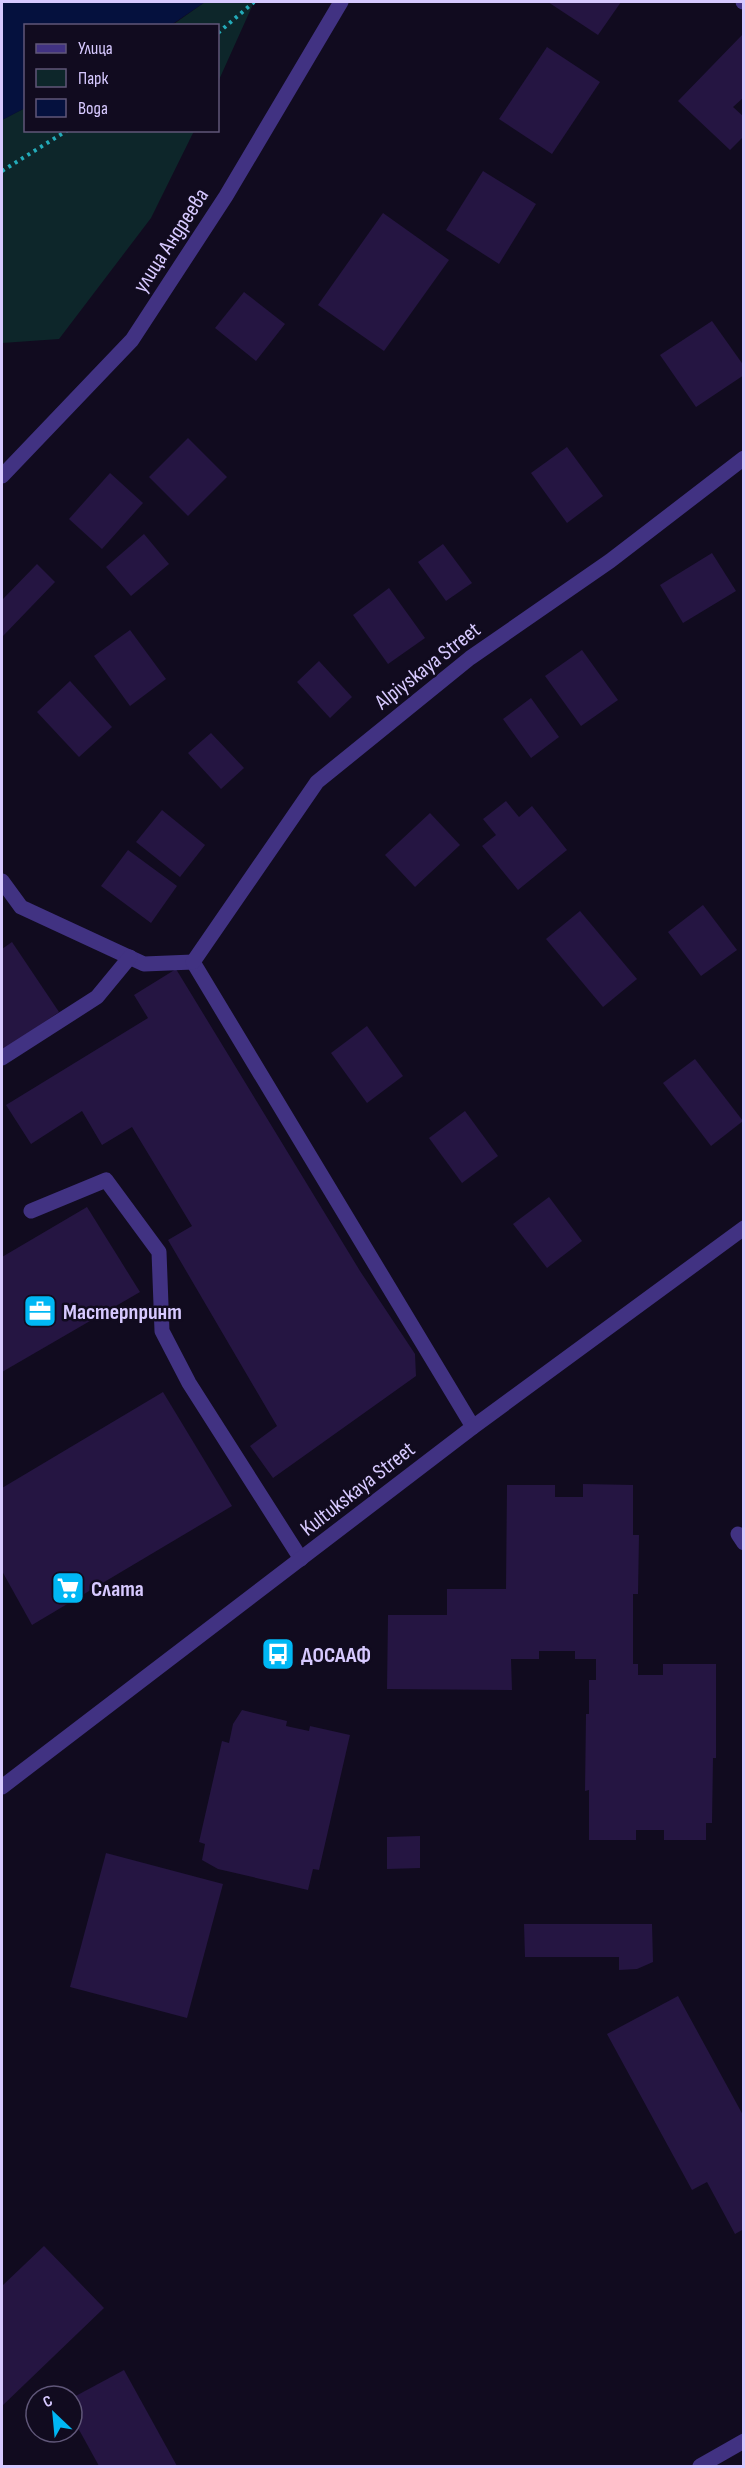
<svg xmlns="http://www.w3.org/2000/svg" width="745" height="2468" viewBox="0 0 745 2468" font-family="'Sofia Sans Condensed',sans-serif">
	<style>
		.green { fill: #0d262a }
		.water { fill: #05113e }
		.building { fill: #251542 }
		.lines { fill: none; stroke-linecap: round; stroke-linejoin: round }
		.path { stroke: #23abb9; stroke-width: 4; stroke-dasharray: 3 4.5; stroke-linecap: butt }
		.minor { stroke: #413282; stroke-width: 15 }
		.labels { text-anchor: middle; stroke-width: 5; stroke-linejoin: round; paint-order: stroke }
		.street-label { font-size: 22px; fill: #d7c9ff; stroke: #110b1f }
		.poi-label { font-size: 22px; font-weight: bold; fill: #d7c9ff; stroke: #110b1f; text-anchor: start }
	</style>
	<rect width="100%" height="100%" fill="#110b1f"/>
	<g class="green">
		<polygon points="205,2 254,2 218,82 218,26 171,26"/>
		<polygon points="25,108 26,130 194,131 151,218 59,339 2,343 2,120"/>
	</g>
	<polygon class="water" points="2,2 205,2 171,25 26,26 25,108 2,120"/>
	<g class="building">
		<polygon points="548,2 621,2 598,35"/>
		<polygon points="744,33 744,97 733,107 744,117 744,136 730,150 678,101"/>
		<polygon points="547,47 600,82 552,154 499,119"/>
		<polygon points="483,171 536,204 499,264 446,230"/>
		<polygon points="383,213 449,260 384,351 318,305"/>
		<polygon points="244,292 285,324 256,361 215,328"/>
		<polygon points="712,321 744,366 744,375 696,407 660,355"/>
		<polygon points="188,438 227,477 188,516 149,477"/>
		<polygon points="567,447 603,496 567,523 531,473"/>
		<polygon points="110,473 143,503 102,549 69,519"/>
		<polygon points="144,534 169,564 131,596 106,567"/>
		<polygon points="443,544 472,583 446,601 418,562"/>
		<polygon points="712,553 736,591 683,623 660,585"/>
		<polygon points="37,564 55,582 2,637 2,600"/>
		<polygon points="389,588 425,638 388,664 353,615"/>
		<polygon points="130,630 166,679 130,706 94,656"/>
		<polygon points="582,650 618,700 581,726 545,676"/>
		<polygon points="319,661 352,697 330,718 297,682"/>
		<polygon points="70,681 112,727 79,757 37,712"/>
		<polygon points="531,698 559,737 531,758 503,719"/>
		<polygon points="211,733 244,768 221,789 188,753"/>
		<polygon points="506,801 519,817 532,806 567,850 518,890 482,846 496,835 483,819"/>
		<polygon points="162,810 205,845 180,877 136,842"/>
		<polygon points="430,813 460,845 415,887 385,855"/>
		<polygon points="128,850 177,886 151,923 101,886"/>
		<polygon points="703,905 737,950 701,976 668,932"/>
		<polygon points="580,911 637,979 603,1007 546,939"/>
		<polygon points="12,942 59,1012 2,1051 2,949"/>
		<polygon points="176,969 360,1271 415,1354 416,1376 273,1478 250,1446 277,1426 168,1240 192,1226 132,1127 102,1145 82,1111 31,1144 6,1105 148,1018 134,995"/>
		<polygon points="367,1026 403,1076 367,1103 331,1053"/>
		<polygon points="695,1059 743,1121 711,1146 663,1083"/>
		<polygon points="465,1111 498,1156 462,1183 429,1138"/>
		<polygon points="549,1197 582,1241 547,1268 513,1224"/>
		<polygon points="87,1207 140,1292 2,1372 2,1257"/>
		<polygon points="163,1392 232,1506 32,1625 2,1571 2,1488"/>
		<polygon points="583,1484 633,1485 633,1535 639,1535 638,1594 633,1594 633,1664 638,1664 638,1675 663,1675 663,1664 716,1664 716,1758 713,1758 712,1823 706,1823 706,1840 664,1840 664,1830 636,1830 636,1840 589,1840 589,1790 585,1791 586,1714 589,1714 589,1680 596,1680 596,1659 575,1659 575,1651 539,1651 539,1659 511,1659 512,1690 387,1689 388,1615 447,1615 447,1589 506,1589 507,1485 555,1485 555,1497 583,1497"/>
		<polygon points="242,1710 287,1721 286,1726 309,1731 310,1726 350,1735 319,1870 313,1869 308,1890 218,1869 202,1860 205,1844 199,1842 222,1741 229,1743 233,1724"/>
		<polygon points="420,1836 420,1868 387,1869 387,1837"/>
		<polygon points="106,1853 223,1884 187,2018 70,1987"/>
		<polygon points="524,1924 652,1924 653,1962 637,1969 619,1970 619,1957 525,1957"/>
		<polygon points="678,1996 744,2117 744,2229 735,2234 707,2182 692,2190 607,2034"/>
		<polygon points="44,2246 104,2308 2,2406 2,2286"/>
		<polygon points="124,2370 177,2466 99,2466 72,2417 72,2398"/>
	</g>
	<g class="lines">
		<g class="path">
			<polyline points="218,33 254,2"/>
			<polyline points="2,171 68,130"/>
		</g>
		<g class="minor">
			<polyline points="743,2 744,2"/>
			<polyline points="2,476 132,340 226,196 341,2"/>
			<polyline points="2,881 21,907 144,964 193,962 473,1427"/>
			<polyline points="193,962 317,782 470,658 610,561 744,458"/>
			<polyline points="2,1058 97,997 130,957"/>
			<polyline points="31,1211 106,1180 159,1252 162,1331 189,1383 301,1559"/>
			<polyline points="738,1534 744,1543"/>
			<polyline points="2,1787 473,1427 744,1228"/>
			<polyline points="700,2466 744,2441"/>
		</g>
	</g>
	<defs>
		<g id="office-square" transform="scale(1.725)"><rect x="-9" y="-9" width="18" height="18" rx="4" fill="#00b7f4" stroke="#110b1f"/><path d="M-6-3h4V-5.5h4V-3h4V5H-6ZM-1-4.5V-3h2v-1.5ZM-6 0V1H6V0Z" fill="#fff"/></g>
		<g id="supermarket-square" transform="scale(1.725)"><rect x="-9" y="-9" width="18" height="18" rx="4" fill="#00b7f4" stroke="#110b1f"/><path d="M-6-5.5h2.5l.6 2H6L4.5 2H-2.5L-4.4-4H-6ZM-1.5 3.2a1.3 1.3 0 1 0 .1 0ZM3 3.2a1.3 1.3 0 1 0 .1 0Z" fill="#fff"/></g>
		<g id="bus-square" transform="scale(1.725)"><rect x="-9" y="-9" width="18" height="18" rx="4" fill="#00b7f4" stroke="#110b1f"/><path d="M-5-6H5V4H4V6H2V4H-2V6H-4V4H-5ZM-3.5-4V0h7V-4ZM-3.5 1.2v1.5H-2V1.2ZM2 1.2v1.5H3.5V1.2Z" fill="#fff"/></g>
	</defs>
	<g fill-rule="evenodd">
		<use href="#office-square" x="40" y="1311"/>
		<use href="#supermarket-square" x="68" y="1588"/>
		<use href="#bus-square" x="278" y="1654"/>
	</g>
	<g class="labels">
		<g class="street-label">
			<text transform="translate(170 240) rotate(-57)" y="8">улица Андреева</text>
			<text transform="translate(427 665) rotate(-38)" y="8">Alpiyskaya Street</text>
			<text transform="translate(357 1488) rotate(-38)" y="8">Kultukskaya Street</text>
		</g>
		<g class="poi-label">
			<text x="63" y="1319">Мастерпринт</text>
			<text x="91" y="1596">Слата</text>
			<text x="301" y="1662">ДОСААФ</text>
		</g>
	</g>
	<rect width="745" height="2468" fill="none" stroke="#d7c9ff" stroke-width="6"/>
	<rect x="24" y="24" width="195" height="108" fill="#110b1f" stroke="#605779" stroke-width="1.5"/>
	<rect x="36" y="44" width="30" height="9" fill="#413282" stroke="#605779" stroke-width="1.5"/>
	<text x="78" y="54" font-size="18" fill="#d7c9ff">Улица</text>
	<rect x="36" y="69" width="30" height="18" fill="#0d262a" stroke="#605779" stroke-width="1.5"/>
	<text x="78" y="84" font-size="18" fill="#d7c9ff">Парк</text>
	<rect x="36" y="99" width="30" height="18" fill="#05113e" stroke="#605779" stroke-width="1.5"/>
	<text x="78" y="114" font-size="18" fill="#d7c9ff">Вода</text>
	<g transform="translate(54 2414) rotate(334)"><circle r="28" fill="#110b1f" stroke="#605779" stroke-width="1.5"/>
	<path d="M0-4.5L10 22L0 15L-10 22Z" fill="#00b7f4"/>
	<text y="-9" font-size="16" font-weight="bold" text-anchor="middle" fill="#d7c9ff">С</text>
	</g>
</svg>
